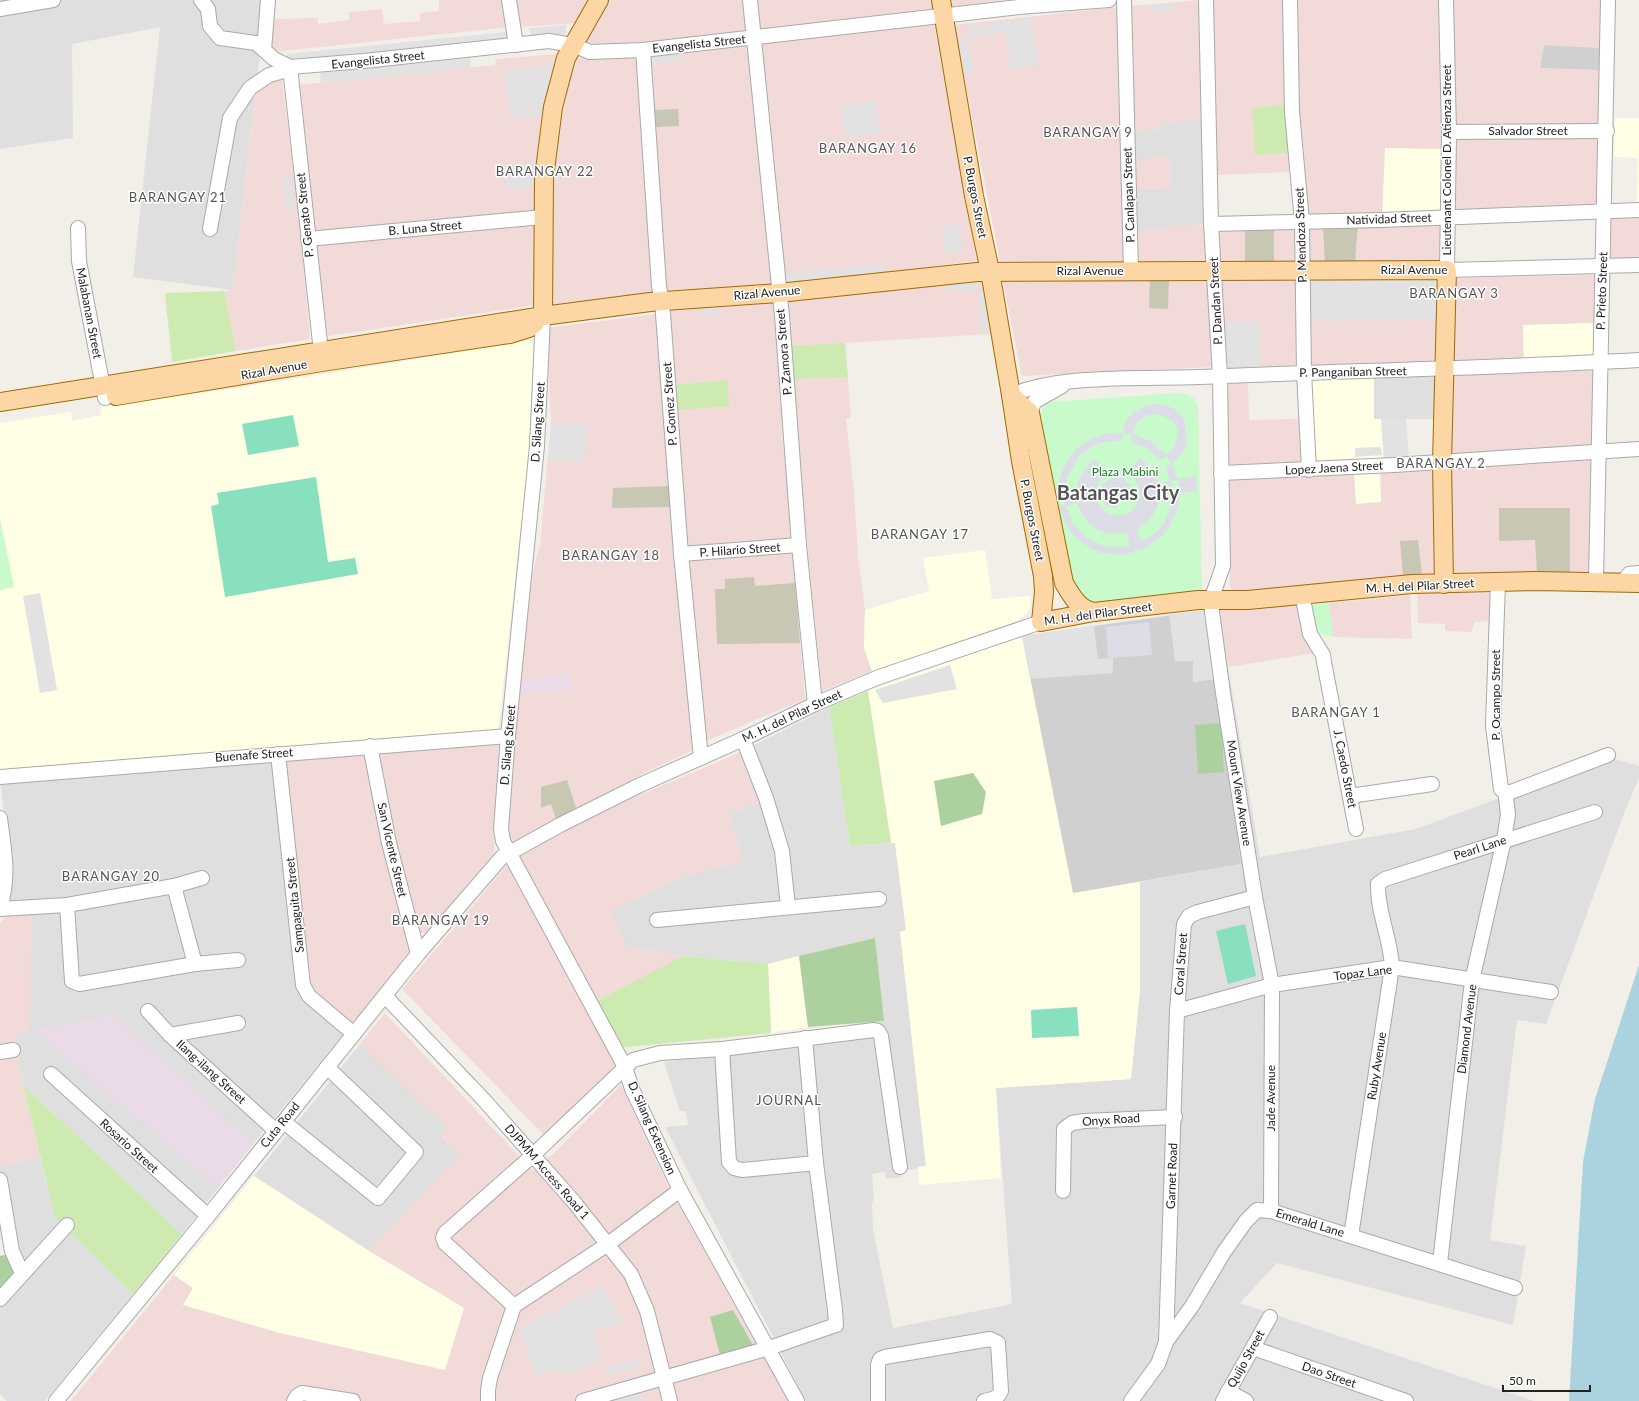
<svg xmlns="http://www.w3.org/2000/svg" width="1639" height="1401" viewBox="0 0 1639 1401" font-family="Lato,sans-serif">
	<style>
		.residential { fill: #e0dfdf }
		.commercial { fill: #f2dad9 }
		.industrial { fill: #ebdbe8 }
		.education { fill: #ffffe5 }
		.religious { fill: #d0d0d0 }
		.construction { fill: #c7c7b4 }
		.grass { fill: #cdebb0 }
		.forest { fill: #add19e }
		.park { fill: #c8facc }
		.pitch { fill: #88e0be }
		.parking { fill: #e2e2e2 }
		.plaza { fill: #dddde8; fill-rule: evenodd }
		.water { fill: #aad3df }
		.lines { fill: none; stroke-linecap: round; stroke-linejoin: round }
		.minor-casing { stroke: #a9a9a9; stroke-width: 16 }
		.major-casing { stroke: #a06b00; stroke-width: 20 }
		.minor { stroke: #fff; stroke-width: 14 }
		.major { stroke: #fcd6a4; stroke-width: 18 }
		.labels { text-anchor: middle; stroke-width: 3; stroke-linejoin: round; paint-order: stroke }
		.street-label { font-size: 12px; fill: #222; stroke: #fff }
		.park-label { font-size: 12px; fill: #0c8416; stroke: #fff }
		.neighbourhood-label { font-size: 13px; letter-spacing: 1px; fill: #555; stroke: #fff }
		.town-label { font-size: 20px; font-weight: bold; fill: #555; stroke: #fff }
	</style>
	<rect width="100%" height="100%" fill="#f2efe9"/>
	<g class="residential">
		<polygon points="0,0 266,0 233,290 133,277 160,27 72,44 73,138 0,149"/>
		<polygon points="1204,118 1206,224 1172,226 1171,230 1138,231 1137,189 1171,188 1170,156 1136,160 1135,132 1161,129 1161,123"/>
		<polygon points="1440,376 1439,419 1374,419 1374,377"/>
		<polygon points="1208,610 1221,610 1228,667 1260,857 1416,829 1609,757 1639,766 1639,778 1625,811 1546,1024 1517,1020 1490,1240 1526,1246 1513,1325 1277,1263 1240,1303 1534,1401 806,1401 665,1127 688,1125 686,1111 680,1111 664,1062 854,1040 850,1024 883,1021 875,938 768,964 683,956 627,947 609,911 685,876 742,861 729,814 758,803 739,753 829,707 850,846 895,843 906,930 900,932 926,1167 902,1171 902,1177 886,1179 884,1172 872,1174 874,1198 872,1204 873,1229 893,1328 1012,1304 996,1088 1131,1079 1140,989 1140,882 1241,864"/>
		<polygon points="275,757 345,1032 253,1144 114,1017 35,1030 219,1187 182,1234 23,1085 14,1033 30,1031 8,913 13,876 0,782"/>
		<polygon points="360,1044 448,1129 441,1136 459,1156 369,1251 254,1176"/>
		<polygon points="40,1157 55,1217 133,1294 45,1401 7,1401 0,1394 0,1308 21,1281 0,1216 0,1166"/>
	</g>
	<g class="commercial">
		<polygon points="439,0 505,0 510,27 264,53 275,19 318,18 318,24 349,20 349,12 382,9 384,24 420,21 420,13 439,11"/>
		<polygon points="513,0 593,0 577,23 517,27"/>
		<polygon points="609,0 744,0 747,31 645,43 583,44"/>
		<polygon points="757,0 931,0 933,10 759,30"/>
		<polygon points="950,0 1026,0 997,2 952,9"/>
		<polygon points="1200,0 1204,118 1161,123 1161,129 1135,132 1132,6"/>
		<polygon points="1211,0 1286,0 1288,104 1252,108 1291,153 1292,172 1216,175"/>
		<polygon points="1291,0 1440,0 1444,149 1382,215 1302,215"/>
		<polygon points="1451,0 1603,0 1601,48 1544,45 1540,68 1600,70 1598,128 1455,129"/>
		<polygon points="1119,7 1126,262 1000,261 954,25"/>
		<polygon points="934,25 977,261 785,284 760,42"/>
		<polygon points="747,46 774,286 667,290 649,57"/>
		<polygon points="558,54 553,72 539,146 534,210 315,232 299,85 495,65 496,59"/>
		<polygon points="574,58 638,58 654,294 550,307 551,216 554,139"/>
		<polygon points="282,78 301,233 310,339 236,351 224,292 233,289 257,80"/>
		<polygon points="1602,136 1600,209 1452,215 1454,137"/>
		<polygon points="1170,155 1171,188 1137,189 1136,160"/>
		<polygon points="1639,214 1639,258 1611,260 1611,215"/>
		<polygon points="1443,220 1442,258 1438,264 1308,265 1307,226"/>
		<polygon points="535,222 535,305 328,336 316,245 438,231"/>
		<polygon points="1206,224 1208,261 1139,261 1138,231 1171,230 1171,226"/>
		<polygon points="1298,227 1297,264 1219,263 1218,228"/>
		<polygon points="1596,275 1594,323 1523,325 1524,360 1452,363 1454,283 1457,278"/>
		<polygon points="1208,278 1213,367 1022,376 1003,281"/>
		<polygon points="1299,279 1300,365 1225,369 1220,280"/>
		<polygon points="983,281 990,334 845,343 851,417 846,419 854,492 858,556 865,610 864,648 872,671 822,691 801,480 787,300"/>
		<polygon points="776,303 780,402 782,402 785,430 782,430 782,432 794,541 685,552 668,310"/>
		<polygon points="657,314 666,416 669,486 694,750 646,772 511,842 506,834 512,785 521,660 530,582 540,545 551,424 547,328"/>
		<polygon points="1441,319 1441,364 1309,365 1308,321"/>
		<polygon points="1593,371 1594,447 1450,456 1452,375"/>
		<polygon points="1228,378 1248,378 1249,420 1302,419 1303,463 1228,468"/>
		<polygon points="1593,456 1591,574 1450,575 1449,466"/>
		<polygon points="1430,468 1435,470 1437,574 1233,593 1230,585 1230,478"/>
		<polygon points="792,550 805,699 704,742 688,557"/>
		<polygon points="1417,592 1492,593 1492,621 1474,622 1472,632 1445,631 1445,624 1418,623"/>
		<polygon points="1410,595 1412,639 1333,637 1329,603"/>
		<polygon points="1300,604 1315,653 1228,667 1221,610"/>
		<polygon points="499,740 494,853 427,932 421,933 418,932 373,751"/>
		<polygon points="369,751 412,951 351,1026 310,988 283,758"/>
		<polygon points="739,753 758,803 729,814 742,861 685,876 610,911 627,947 683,956 596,1001 514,856 635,797"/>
		<polygon points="509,863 619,1064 544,1135 402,989"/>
		<polygon points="32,911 30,1031 14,1033 23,1085 40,1157 0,1166 0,924 8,913"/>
		<polygon points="385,1013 533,1171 555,1152 621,1085 669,1188 788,1401 71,1401 174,1275 193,1288 183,1305 464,1308 369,1251 459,1156 441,1135 448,1129 360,1044"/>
	</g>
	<g class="industrial">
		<polygon points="570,674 572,691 518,694 519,680"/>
		<polygon points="114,1017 253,1144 219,1187 34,1030"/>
	</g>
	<g class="education">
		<polygon points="1615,118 1639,118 1639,202 1637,202 1638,158 1614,157"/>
		<polygon points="1385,148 1444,149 1442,213 1382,215"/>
		<polygon points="1594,323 1595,357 1524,360 1523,325"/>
		<polygon points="528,341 533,343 531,410 527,473 498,731 0,774 0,423 71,412 72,421 101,415 101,406 231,389"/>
		<polygon points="1374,377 1374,419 1381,419 1384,461 1312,464 1309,379"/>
		<polygon points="1380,471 1381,502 1356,504 1354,473"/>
		<polygon points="985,550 992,599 1031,596 1030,608 1027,613 1014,624 872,671 864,648 865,610 929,591 923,558"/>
		<polygon points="1022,636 1073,893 1140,882 1140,989 1131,1079 996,1088 1001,1178 919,1185 918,1167 926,1166 900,932 906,930 895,843 891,843 868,691"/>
		<polygon points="799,956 808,1027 771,1033 768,964"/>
		<polygon points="254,1176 369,1251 464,1308 445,1370 280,1333 183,1305 193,1288 174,1275"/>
	</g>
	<g class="religious">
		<polygon points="1544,45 1601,48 1600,70 1540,68"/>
		<polygon points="1208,610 1241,864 1073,893 1022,636"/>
	</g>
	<g class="construction">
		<polygon points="678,109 679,126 656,127 655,110"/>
		<polygon points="1358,224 1355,262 1325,263 1323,226"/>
		<rect x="1245" y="227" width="29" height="37"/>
		<polygon points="1150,278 1169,279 1168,309 1149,308"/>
		<polygon points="669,486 671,507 612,508 613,488"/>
		<polygon points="1499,508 1570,508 1570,572 1537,571 1535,540 1499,541"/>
		<polygon points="1418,540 1422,575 1403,576 1400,541"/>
		<polygon points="754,577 755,586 795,583 800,643 717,644 715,589 725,589 725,579"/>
		<polygon points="567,780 576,808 556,819 551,804 541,808 541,787"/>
	</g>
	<g class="grass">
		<polygon points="1288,104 1291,153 1255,155 1252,108"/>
		<polygon points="224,291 236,351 172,362 165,293"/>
		<polygon points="845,343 848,377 793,379 790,346"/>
		<polygon points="727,380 729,406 677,410 675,385"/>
		<polygon points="868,691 891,843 850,846 829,707"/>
		<polygon points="683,956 768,964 771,1033 618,1048 596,1001"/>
		<polygon points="23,1085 182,1234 133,1294 55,1217"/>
	</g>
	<g class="forest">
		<polygon points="1221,723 1224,772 1198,774 1195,725"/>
		<polygon points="973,773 986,792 982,814 941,826 934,781"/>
		<polygon points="875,938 884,1021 808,1027 799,956"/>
		<polygon points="8,1254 18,1275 0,1296 0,1256"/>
		<polygon points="733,1310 754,1347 720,1355 710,1317"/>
	</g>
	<g class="park">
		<path d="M1177,393C1188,393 1193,396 1198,405L1202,593L1098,606L1075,594L1039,416L1044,406L1051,402Z"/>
		<polygon points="0,518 14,587 0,590"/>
		<polygon points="1329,603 1333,637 1317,633 1312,605"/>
	</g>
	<g class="pitch">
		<polygon points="293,415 299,446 248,455 242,424"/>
		<polygon points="316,477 328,562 355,558 358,574 225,597 211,506 219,504 217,493"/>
		<polygon points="1245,924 1256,976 1228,984 1216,931"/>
		<polygon points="1077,1007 1079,1036 1032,1038 1031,1010"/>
	</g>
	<g class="parking">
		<polygon points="1173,4 1174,10 1150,12 1150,5"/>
		<polygon points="1030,18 1039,65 1012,70 1004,32 968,38 967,28"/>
		<polygon points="566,25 566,34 531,37 530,28"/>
		<polygon points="506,32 507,41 287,62 287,54"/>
		<polygon points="968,39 974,73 965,75 959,40"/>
		<polygon points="682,54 683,61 650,64 649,57"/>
		<polygon points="470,58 471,68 321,83 320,73"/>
		<polygon points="555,65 544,117 510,119 505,70"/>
		<polygon points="875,100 881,133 846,139 839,107"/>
		<polygon points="538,162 536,187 507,188 504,165"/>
		<polygon points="292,177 294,210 285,211 283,178"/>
		<polygon points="960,225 962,252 944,253 943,226"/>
		<polygon points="884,264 884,273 845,276 845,267"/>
		<polygon points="841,267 843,277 808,280 807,270"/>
		<polygon points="806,271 807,281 785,282 784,273"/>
		<polygon points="1442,278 1441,319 1308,321 1308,279"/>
		<polygon points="977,282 978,291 984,290 988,333 982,334 978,290 949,292 948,284"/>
		<polygon points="720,307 721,314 702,316 701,308"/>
		<polygon points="1259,322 1260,367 1225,368 1222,323"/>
		<polygon points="1381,419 1406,419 1409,459 1384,461"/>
		<polygon points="551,424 587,424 585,462 548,459"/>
		<polygon points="1381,447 1382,455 1355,457 1355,448"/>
		<polygon points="40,593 57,690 40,693 23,596"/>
		<polygon points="1208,610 1216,679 1193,682 1193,661 1175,661 1169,614"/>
		<polygon points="1094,626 1098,659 1113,658 1113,673 1031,679 1022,636"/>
		<polygon points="950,665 957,689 883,703 875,690"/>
		<polygon points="602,1286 623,1322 593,1332 601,1362 564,1375 561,1369 536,1377 520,1329"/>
		<polygon points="639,1359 641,1367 607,1376 605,1368"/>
		<polygon points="641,1390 643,1399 635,1401 604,1401"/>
	</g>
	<g class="plaza">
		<path d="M1156,404L1166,405L1176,410L1181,414L1185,422L1187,440L1184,451L1172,464L1178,479L1196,476L1197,491L1180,493L1178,507L1170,526L1163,535L1146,548L1124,555L1101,553L1091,549L1074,536L1067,527L1061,513L1059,506L1065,505V495L1057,496L1058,485L1064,465L1077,448L1087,441L1107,433H1123L1126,421L1134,412L1144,406ZM1159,414L1173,421L1178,431L1175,446L1166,455L1150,441L1133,434L1135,426L1141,419L1148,415ZM1123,433L1132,434L1131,442L1146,448L1161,460L1166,456L1172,463L1166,468L1170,481L1158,483L1152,470L1141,458L1126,472L1133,477L1139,486L1140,497L1136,506L1129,513L1123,515H1112L1105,512L1097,502L1095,490L1097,484L1108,472L1094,459L1084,470L1079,478L1076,493L1065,495L1067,477L1079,456L1099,443L1122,440ZM1178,480L1180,493L1172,494L1171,481ZM1172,494L1171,505L1164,523L1158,531L1142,542L1137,530L1145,524L1152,516L1157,508L1159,495ZM1077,503L1083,516L1090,524L1098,530L1107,533L1127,534L1130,546L1114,547L1104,546L1086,537L1073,523L1066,506Z"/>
		<polygon points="1114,477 1123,478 1131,486 1120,490 1114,489 1112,491 1113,496 1116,498 1117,509 1104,504 1100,493 1103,484"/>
		<polygon points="1149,622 1152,655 1108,658 1106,627"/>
	</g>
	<polygon class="water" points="1639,965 1639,1401 1569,1401 1583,1162 1595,1099"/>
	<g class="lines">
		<g class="minor-casing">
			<g id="minor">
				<polyline points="201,0 208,9 210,26 220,38 256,43 274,59 290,67"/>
				<polyline points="509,0 516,45"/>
				<polyline points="750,0 782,316 799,545 815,704"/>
				<polyline points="1124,0 1131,270"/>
				<polyline points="1206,0 1211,224 1220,376 1223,566 1211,600 1212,612 1223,693 1255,897 1272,985 1271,1211"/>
				<polyline points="1290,0 1292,112 1302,222 1304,372 1309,470"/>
				<polyline points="1446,0 1449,132 1447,270 1639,265"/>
				<polyline points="0,9 53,0"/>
				<polyline points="264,50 268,0"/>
				<polyline points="643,50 659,286 662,301 681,554 701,758"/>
				<polyline points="290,67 364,61 549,41 573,45 590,52 643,50 1019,7 1109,0"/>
				<polyline points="290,67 322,361"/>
				<polyline points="1449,132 1607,131"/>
				<polyline points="1211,224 1381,220 1639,210"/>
				<polyline points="78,228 79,261 105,398"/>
				<polyline points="210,229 230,118 250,88 269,75 291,69"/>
				<polyline points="308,239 543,217"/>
				<polyline points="543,316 537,446 508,736 501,829 503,841 625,1067 632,1089 680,1190 797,1401"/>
				<path d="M1011,395C1062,374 1143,379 1199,377C1346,371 1493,368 1639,360"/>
				<polyline points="1030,413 1034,402 1062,386"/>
				<polyline points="1221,473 1394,465 1639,449"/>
				<polyline points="681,554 799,545"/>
				<polyline points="1596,581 1608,0"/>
				<polyline points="1498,582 1493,726 1501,789 1504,792 1511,792 1608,755"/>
				<polyline points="1623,582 1629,574 1639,573"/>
				<polyline points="1302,594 1310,634 1323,655 1324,662 1356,829"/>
				<polyline points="743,739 766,798 782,851 788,906"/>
				<polyline points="370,746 389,843 418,954"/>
				<polyline points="278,754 303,985 309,996 354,1034"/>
				<polyline points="0,777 508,736"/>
				<polyline points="1350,796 1432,784"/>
				<path d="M0,818C4,851 10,874 0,908"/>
				<polyline points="174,886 202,878"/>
				<polyline points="0,909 67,905 174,886 195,964 79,984 72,981 67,905"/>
				<polyline points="657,920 879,899"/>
				<polyline points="195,964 238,960"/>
				<polyline points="385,996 484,1100 574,1202 631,1274 647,1311 670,1401"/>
				<polyline points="148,1011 170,1035 276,1131"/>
				<polyline points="1177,1011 1272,985 1392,967 1551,992"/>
				<polyline points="170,1035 238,1023"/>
				<polyline points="722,1049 729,1162 734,1168 742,1170 816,1163"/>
				<polyline points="0,1052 13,1050"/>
				<polyline points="51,1074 208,1216"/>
				<polyline points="284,1122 378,1198 416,1152 327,1067"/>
				<polyline points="0,1180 12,1251 22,1273"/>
				<polyline points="1063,1191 1064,1129 1072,1123 1084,1121 1175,1117"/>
				<path d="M1351,1236L1392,967C1391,939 1377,912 1378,884L1385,879L1595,812"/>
				<polyline points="1440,1263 1472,981 1504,840 1508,814 1506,798"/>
				<polyline points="0,1299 67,1225"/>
				<polyline points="514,1306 445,1243 443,1238 445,1233 532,1156 633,1060 660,1053 722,1049 874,1030 878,1031 881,1036 900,1167"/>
				<polyline points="1166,1342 1177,1011 1184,924 1189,916 1198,912 1255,897"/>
				<polyline points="1253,1348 1406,1401"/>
				<polyline points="1228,1391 1246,1401"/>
				<polyline points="56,1401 208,1216 418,954 502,857 560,825 640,785 743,739 815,704 879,677 1041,622"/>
				<polyline points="294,1401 297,1396 302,1393 353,1401"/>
				<polyline points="488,1401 488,1390 490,1378 514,1306 608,1244 680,1190"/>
				<polyline points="583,1401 769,1348 836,1325 835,1310 816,1163 805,1038"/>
				<path d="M878,1401V1365L880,1359L885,1357L990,1339L998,1343L1001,1391C998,1399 992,1399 984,1401"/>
				<polyline points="1131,1401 1158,1364 1166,1342 1192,1306 1224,1252 1246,1221 1257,1210 1271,1211 1515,1288"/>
				<polyline points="1223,1401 1270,1317"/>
			</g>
		</g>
		<g class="major-casing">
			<g id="major">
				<polyline points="941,0 974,196 990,271 1011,395 1021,461 1043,576 1044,592 1041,622 1094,612 1198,600 1248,600 1412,584 1536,581 1639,583"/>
				<polyline points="543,316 544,178 553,107 566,58 599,0"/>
				<path d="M1011,395L1030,413L1064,583C1071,595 1079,610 1094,612"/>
				<polyline points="116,396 322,362 510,334 529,328 535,323"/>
				<polyline points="0,402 543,316 650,302 779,293 977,272 1447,270 1442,462 1444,584"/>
			</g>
		</g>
		<use href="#minor" class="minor"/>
		<use href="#major" class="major"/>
	</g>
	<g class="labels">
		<g class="street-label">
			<text transform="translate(699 44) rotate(-6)" y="4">Evangelista Street</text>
			<text transform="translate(378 60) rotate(-6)" y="4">Evangelista Street</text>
			<text x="1528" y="135">Salvador Street</text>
			<text transform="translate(1447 160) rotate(-90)" y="4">Lieutenant Colonel D. Atienza Street</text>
			<text transform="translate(1129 195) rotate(-92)" y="4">P. Canlapan Street</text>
			<text transform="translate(975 197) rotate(79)" y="4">P. Burgos Street</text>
			<text transform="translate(305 215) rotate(-96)" y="4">P. Genato Street</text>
			<text transform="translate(1389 219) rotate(-2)" y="4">Natividad Street</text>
			<text transform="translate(425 228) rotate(-5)" y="4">B. Luna Street</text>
			<text transform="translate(1301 235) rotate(-92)" y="4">P. Mendoza Street</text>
			<text x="1414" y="274">Rizal Avenue</text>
			<text x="1090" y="275">Rizal Avenue</text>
			<text transform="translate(1602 291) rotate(-88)" y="4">P. Prieto Street</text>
			<text transform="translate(767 293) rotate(-5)" y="4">Rizal Avenue</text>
			<text transform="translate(1216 301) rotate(-93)" y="4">P. Dandan Street</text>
			<text transform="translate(89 313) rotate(79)" y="4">Malabanan Street</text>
			<text transform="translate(784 352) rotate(-95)" y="4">P. Zamora Street</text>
			<text transform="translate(274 370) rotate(-10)" y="4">Rizal Avenue</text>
			<text transform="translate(1353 372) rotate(-1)" y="4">P. Panganiban Street</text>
			<text transform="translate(670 404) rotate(-94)" y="4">P. Gomez Street</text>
			<text transform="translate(538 422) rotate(-86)" y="4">D. Silang Street</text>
			<text transform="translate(1334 468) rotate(-3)" y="4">Lopez Jaena Street</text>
			<text transform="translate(1032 520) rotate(79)" y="4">P. Burgos Street</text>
			<text transform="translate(740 550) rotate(-4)" y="4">P. Hilario Street</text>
			<text transform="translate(1420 586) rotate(-3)" y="4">M. H. del Pilar Street</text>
			<text transform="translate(1098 614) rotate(-8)" y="4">M. H. del Pilar Street</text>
			<text transform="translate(1496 695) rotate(-90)" y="4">P. Ocampo Street</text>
			<text transform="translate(792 716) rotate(-25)" y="4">M. H. del Pilar Street</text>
			<text transform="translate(508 745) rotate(-85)" y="4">D. Silang Street</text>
			<text transform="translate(254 755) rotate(-4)" y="4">Buenafe Street</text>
			<text transform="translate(1345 769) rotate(79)" y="4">J. Caedo Street</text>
			<text transform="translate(1239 793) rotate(81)" y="4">Mount View Avenue</text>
			<text transform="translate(1480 848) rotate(-18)" y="4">Pearl Lane</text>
			<text transform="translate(392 850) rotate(77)" y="4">San Vicente Street</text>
			<text transform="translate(295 905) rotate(-96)" y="4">Sampaguita Street</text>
			<text transform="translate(1181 964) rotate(-86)" y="4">Coral Street</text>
			<text transform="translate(1363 973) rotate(-7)" y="4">Topaz Lane</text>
			<text transform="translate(1467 1029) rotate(-83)" y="4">Diamond Avenue</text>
			<text transform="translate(1377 1066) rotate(-81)" y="4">Ruby Avenue</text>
			<text transform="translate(211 1072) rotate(42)" y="4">Ilang-ilang Street</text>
			<text transform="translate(1271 1098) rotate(-90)" y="4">Jade Avenue</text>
			<text transform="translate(1111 1120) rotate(-4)" y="4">Onyx Road</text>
			<text transform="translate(280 1125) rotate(-51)" y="4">Cuta Road</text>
			<text transform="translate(652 1128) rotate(66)" y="4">D. Silang Extension</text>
			<text transform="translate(129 1146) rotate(42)" y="4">Rosario Street</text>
			<text transform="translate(547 1172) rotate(49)" y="4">DJPMM Access Road 1</text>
			<text transform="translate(1172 1176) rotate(-88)" y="4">Garnet Road</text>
			<text transform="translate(1310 1223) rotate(17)" y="4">Emerald Lane</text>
			<text transform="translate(1246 1359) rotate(-61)" y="4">Quijo Street</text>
			<text transform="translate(1329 1375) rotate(19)" y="4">Dao Street</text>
		</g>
		<g class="park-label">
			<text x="1125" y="476">Plaza Mabini</text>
		</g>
		<g class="neighbourhood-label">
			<text x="1088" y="137">BARANGAY 9</text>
			<text x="868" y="153">BARANGAY 16</text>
			<text x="545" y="176">BARANGAY 22</text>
			<text x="178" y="202">BARANGAY 21</text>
			<text x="1454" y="298">BARANGAY 3</text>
			<text x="1441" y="468">BARANGAY 2</text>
			<text x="920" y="539">BARANGAY 17</text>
			<text x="611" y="560">BARANGAY 18</text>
			<text x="1336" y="717">BARANGAY 1</text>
			<text x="111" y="881">BARANGAY 20</text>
			<text x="441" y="925">BARANGAY 19</text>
			<text x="789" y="1105">JOURNAL</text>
		</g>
		<g class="town-label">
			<text x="1118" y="500">Batangas City</text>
		</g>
	</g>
	<path d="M1503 1385v6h87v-6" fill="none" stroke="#222222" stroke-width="2"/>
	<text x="1509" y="1385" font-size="12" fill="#222222" stroke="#ffffff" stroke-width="3" paint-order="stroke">50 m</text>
</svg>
